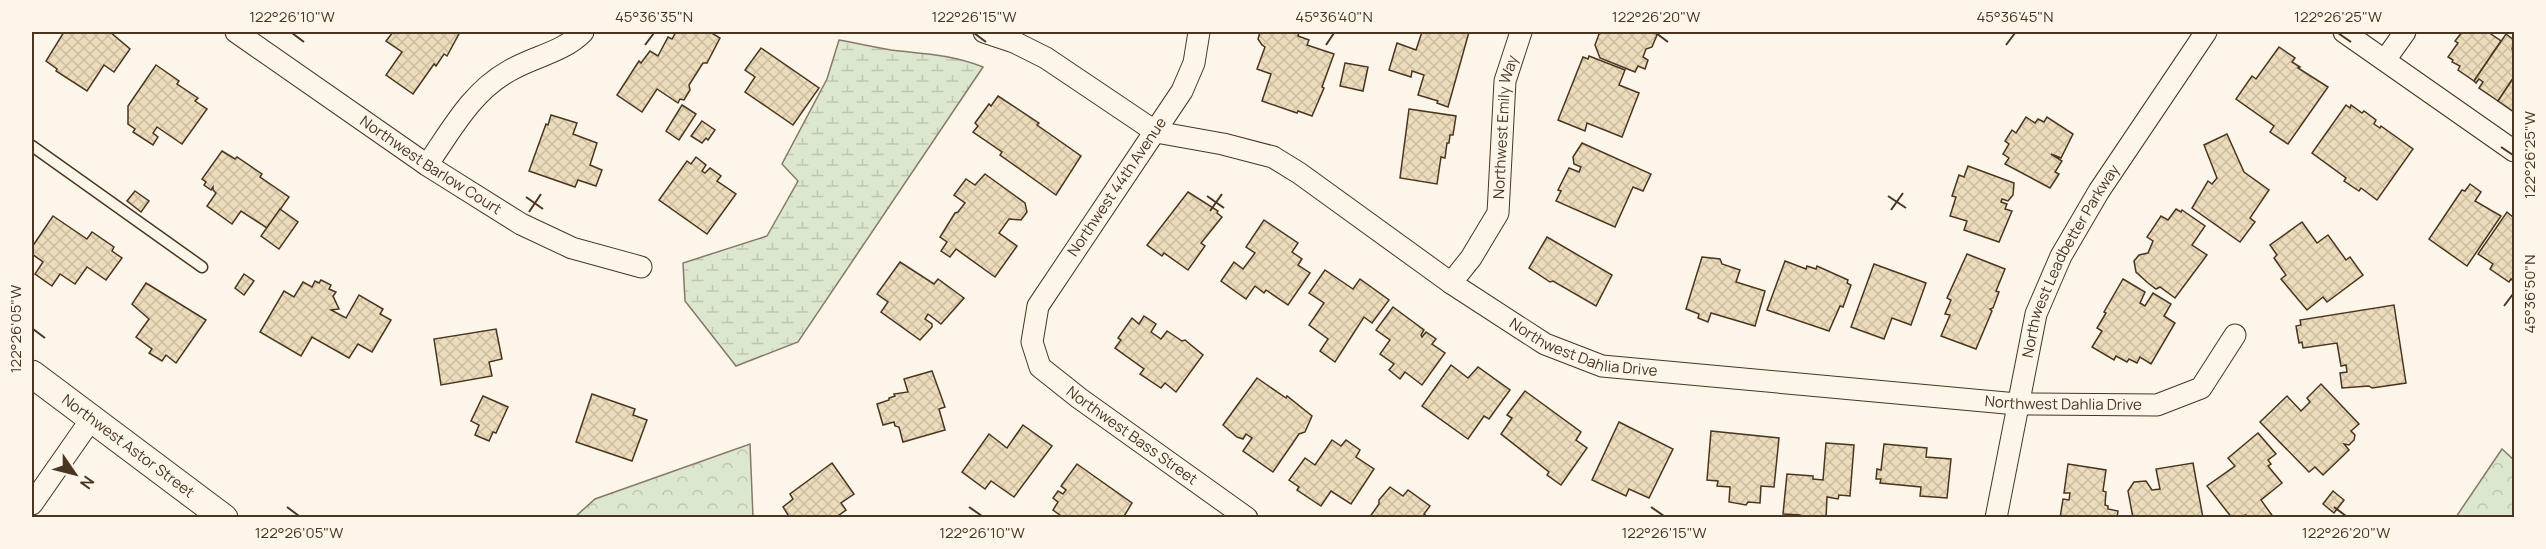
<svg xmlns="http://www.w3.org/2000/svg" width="2546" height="549" viewBox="0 0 2546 549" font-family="Manrope,sans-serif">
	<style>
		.forest { fill: url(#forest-crowns); stroke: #887966; stroke-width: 1.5 }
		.wetland { fill: url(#wetland-marsh); stroke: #887966; stroke-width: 1.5 }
		.building { fill: url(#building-cross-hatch); stroke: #4a3520; stroke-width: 1.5 }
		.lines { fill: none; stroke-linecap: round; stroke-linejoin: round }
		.service-casing { stroke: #4a3520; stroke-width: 13 }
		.minor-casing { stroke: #4a3520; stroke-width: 23 }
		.tertiary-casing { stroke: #4a3520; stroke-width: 29 }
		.service { stroke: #fbf6e9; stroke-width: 10 }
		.minor { stroke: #fbf6e9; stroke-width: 21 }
		.tertiary { stroke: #fbf6e9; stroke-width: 27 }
		.ticks { fill: none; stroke: #4a3520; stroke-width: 2 }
		.labels { text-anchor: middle; stroke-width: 4.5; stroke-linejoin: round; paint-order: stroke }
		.street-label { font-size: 15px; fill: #4a3520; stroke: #fbf6e9 }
		.neatline { fill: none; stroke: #4a3520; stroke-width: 2 }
		.ticks-label { font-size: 15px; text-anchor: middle; fill: #4a3520 }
	</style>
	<defs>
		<pattern id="forest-crowns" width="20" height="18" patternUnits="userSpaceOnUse" patternTransform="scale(1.5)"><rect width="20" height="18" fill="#dce7d0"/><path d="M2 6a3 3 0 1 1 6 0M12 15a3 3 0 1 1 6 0" fill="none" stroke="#bec7b2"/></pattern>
		<pattern id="wetland-marsh" width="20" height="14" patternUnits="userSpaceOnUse" patternTransform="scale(1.5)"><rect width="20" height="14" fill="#dce7d0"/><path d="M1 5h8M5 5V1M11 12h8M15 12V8" fill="none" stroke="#bec7b2"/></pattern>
		<pattern id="building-cross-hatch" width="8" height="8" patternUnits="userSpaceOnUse" patternTransform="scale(1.5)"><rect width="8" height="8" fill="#ecdcbc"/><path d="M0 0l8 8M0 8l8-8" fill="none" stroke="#ccbda1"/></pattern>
	</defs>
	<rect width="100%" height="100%" fill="#fbf6e9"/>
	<g class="forest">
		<polygon points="750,444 753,517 575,517 595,499"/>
		<polygon points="2502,449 2514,460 2514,517 2456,517"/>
	</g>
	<path class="wetland" d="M839,40C856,43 873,47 891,50C924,54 951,54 983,67L798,342L736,366L685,301L683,263L767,236L798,181L782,164L827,79Z"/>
	<g class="building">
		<polygon points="64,32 110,32 130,49 114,72 104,65 87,91 56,71 57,69 46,61"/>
		<polygon points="393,32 460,32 447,56 444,54 436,66 434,64 413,94 386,75 402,52 386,41"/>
		<polygon points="676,32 710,32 720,38 707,63 703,63 689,85 690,90 684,100 680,99 678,103 657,89 642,112 617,95 639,61 641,63 650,51 658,56 668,37 672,39"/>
		<polygon points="1260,32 1299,32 1298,36 1309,40 1307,45 1334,54 1322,87 1324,88 1312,116 1298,111 1297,113 1262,101 1271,74 1257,69 1265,47 1262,45 1258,39"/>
		<polygon points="1422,32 1469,32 1448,107 1437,103 1438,101 1418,95 1424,75 1412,71 1411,77 1389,70 1397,43 1416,50"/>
		<polygon points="1605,32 1655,32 1657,35 1652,47 1646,49 1643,57 1648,60 1645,69 1638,66 1635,72 1600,58 1595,45 1599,34"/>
		<polygon points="2462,32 2488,32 2501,41 2474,81 2458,70 2460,66 2452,62 2453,60 2448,57 2458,43 2455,41"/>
		<polygon points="2506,34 2514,40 2512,49 2514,51 2514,77 2498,101 2479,88 2483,82 2479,79 2476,83 2474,81"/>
		<polygon points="2279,47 2295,58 2292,62 2300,67 2298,68 2328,87 2288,144 2270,132 2274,126 2236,99 2252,76 2256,79"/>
		<polygon points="761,48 819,88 793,125 745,92 755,77 745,70"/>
		<polygon points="1589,56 1625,70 1619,85 1639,93 1622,137 1587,123 1585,131 1558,120 1583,57 1588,59"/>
		<polygon points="1345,63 1368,67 1363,91 1340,86"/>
		<polygon points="156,65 179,81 177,84 198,98 195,101 207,109 182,144 157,127 153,133 158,137 153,145 133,132 135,129 128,124 128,106"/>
		<polygon points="2514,77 2514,112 2498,101"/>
		<polygon points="998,96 1039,123 1037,125 1081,156 1056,195 1000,155 1002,152 973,132 978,126 975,123 989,104 991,106"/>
		<polygon points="682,105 696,114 679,140 666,131"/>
		<polygon points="2346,105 2350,108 2351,105 2362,113 2364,111 2376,120 2374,124 2380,128 2381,126 2413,149 2377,200 2361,188 2359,191 2344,181 2346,178 2312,153"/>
		<polygon points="1409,109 1456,116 1453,135 1450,135 1449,143 1447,143 1445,158 1441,157 1437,184 1400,178"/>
		<polygon points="551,115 577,123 573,134 597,143 590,165 602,170 596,186 578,180 575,187 529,171 546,124 548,125"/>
		<polygon points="2026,117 2035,123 2038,119 2044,122 2047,117 2073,134 2061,158 2051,154 2062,161 2055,172 2059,174 2050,188 2005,164 2009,158 2003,154 2009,144 2005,141 2012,130 2016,133"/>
		<polygon points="702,121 715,130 708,140 706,138 702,143 691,136"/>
		<polygon points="2227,134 2244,172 2269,190 2250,218 2255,222 2240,242 2192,208 2208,181 2212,184 2217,178 2204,145"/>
		<polygon points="1582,143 1651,174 1643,191 1633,187 1615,227 1556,201 1561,191 1558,190 1569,168 1579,172 1581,167 1574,164 1573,157"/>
		<polygon points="222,151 235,159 237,157 262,174 260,177 289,197 267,228 241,211 232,224 207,206 216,193 213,190 213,187 211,190 204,185 206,182 202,179"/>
		<polygon points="696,157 706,165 702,171 705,173 710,168 721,176 717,181 736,194 707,234 659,200 687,161 691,164"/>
		<polygon points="1968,166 2014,183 2013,195 2008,201 2002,199 2001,202 2007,204 2005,209 2012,211 1999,242 1964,230 1967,221 1950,216 1956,197 1952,196 1959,175 1964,177"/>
		<polygon points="985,174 1025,203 1027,212 1021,220 1009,219 999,233 1017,246 995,277 956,249 950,257 941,251 947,242 940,237 955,213 958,212 965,203 954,195 966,179 975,185"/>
		<polygon points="2470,184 2481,192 2475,201 2501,216 2467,266 2429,239 2462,190 2465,191"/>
		<polygon points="135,191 149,201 141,212 127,201"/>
		<polygon points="1188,192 1218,211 1217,213 1222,217 1201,243 1205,246 1188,270 1164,253 1162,256 1147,245"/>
		<polygon points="280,209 298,222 279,249 261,236"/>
		<polygon points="2176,209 2181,212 2182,210 2205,226 2192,245 2207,255 2175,298 2160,287 2156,289 2148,283 2136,272 2134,261 2139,255 2148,253 2153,241 2147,237 2161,216 2168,220"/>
		<polygon points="2507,212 2514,218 2514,282 2511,279 2509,282 2490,269 2493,264 2478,254"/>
		<polygon points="53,216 87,239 92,232 114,247 112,251 122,258 106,280 87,267 75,284 60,274 52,286 35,274 43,262 32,254 32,247"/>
		<polygon points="1264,220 1298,243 1292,252 1302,259 1298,265 1310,273 1288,305 1266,290 1264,293 1255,286 1246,299 1221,281 1234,262 1243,269 1255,253 1246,247"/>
		<polygon points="2302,222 2317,243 2328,235 2346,260 2350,257 2363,275 2327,302 2323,297 2307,310 2281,279 2286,275 2274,258 2277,255 2270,245"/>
		<polygon points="1547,237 1612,275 1596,306 1553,281 1550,282 1529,268"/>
		<polygon points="1967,254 2005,269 1996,291 1999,292 1993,308 1990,309 1992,311 1976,349 1941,336 1950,315 1945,314 1951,300 1947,298"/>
		<polygon points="1702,257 1720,259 1722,264 1740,270 1736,282 1765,291 1755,326 1711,313 1708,322 1698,318 1699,314 1686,309"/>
		<polygon points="1785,261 1806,269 1807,266 1816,269 1817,266 1848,280 1847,283 1851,285 1843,307 1840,306 1829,331 1767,310"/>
		<polygon points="900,262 934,284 938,279 964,298 941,324 928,314 925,319 932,324 932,327 920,340 881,312 888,302 877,294"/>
		<polygon points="1874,264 1926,283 1911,325 1892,318 1884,339 1851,327"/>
		<polygon points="1325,270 1353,289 1360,279 1389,300 1372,323 1364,317 1335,362 1320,351 1328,339 1309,325 1324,303 1309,293"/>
		<polygon points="244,274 254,281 244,295 235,288"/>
		<polygon points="2123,279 2145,292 2140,303 2145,306 2153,293 2171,304 2164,316 2175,323 2151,364 2140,357 2137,363 2129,359 2127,362 2116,356 2114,360 2092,347 2102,331 2097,328 2106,313 2104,312"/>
		<polygon points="321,280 331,285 329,289 336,292 333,296 339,309 331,310 346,318 359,295 383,309 380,314 391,320 372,352 358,344 349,358 312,337 301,356 260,332 284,291 294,297 303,282 312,287 315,281 319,283"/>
		<polygon points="146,283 206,320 176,363 166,355 162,361 149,353 152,349 136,337 149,319 132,304"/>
		<polygon points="2394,305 2406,383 2372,388 2369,386 2342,388 2340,373 2347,372 2346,365 2341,366 2337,343 2303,348 2302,342 2299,343 2296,326 2301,325 2300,320"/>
		<polygon points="1393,307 1424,330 1421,335 1422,337 1426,332 1436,339 1432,344 1445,353 1422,385 1405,372 1400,379 1389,370 1394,364 1380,354 1390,340 1376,330"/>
		<polygon points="1144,316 1156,324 1151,332 1161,339 1167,331 1182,341 1185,340 1203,355 1176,392 1165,383 1161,388 1140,374 1144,369 1115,348 1121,340 1118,338 1132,318 1139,324"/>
		<polygon points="496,329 502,359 489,362 492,376 441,385 434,339"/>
		<polygon points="1451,365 1468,378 1478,367 1510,390 1489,419 1484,416 1468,439 1422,406"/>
		<polygon points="932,371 945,407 939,409 945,430 903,442 899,427 895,426 894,422 883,425 877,404 889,400 889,398 895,396 894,394 908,392 904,379"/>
		<polygon points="1257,378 1286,398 1287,396 1312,416 1305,432 1299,434 1273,472 1243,451 1252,438 1246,434 1243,439 1237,437 1223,425"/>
		<polygon points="2321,384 2359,424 2351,431 2355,435 2354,440 2349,445 2344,444 2349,450 2323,475 2315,467 2309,472 2260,422 2287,396 2301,411 2310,402 2307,398"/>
		<polygon points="1525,391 1581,432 1576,440 1587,448 1561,485 1547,475 1549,472 1501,434 1512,418 1507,415"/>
		<polygon points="592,394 635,409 633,415 647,420 632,461 576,442"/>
		<polygon points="483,396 508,407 496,433 493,432 489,441 475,435 479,425 471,421"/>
		<polygon points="1619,422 1673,449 1649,498 1629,489 1626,496 1592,480"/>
		<polygon points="1023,425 1052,446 1014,497 991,481 985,489 962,472 989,434 1007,448"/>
		<polygon points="1711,431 1779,438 1774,487 1761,486 1760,503 1748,502 1746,505 1729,502 1730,487 1717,486 1718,481 1707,480"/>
		<polygon points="2258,433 2276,454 2268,460 2271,464 2268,466 2282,483 2261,500 2274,518 2248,518 2246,515 2232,518 2207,486 2235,466 2228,458"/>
		<polygon points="1332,440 1341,446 1346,440 1360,450 1356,457 1374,469 1351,504 1331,491 1321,506 1297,490 1299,487 1289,480 1305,458 1315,465"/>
		<polygon points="1826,443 1854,445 1850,496 1839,495 1838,499 1827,497 1826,518 1800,518 1800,515 1783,514 1787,474 1813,476 1813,479 1823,480"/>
		<polygon points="1884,444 1927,448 1926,457 1951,459 1947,498 1920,496 1921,487 1880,483 1881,479 1876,479 1877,469 1881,470"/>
		<polygon points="832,463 854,494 841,503 846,510 835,518 790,518 783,507 793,499 790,494"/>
		<polygon points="2193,463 2203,518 2133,518 2128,491 2134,482 2146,481 2152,490 2160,489 2156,469"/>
		<polygon points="1077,464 1132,503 1123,518 1064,518 1053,510 1058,502 1053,498 1058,491 1063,494 1066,490 1061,486"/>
		<polygon points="2068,464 2106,470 2103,491 2106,492 2105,505 2108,506 2108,509 2118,511 2117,518 2060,518 2063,499 2069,500 2070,493 2064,493"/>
		<polygon points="1390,487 1403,496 1408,490 1430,506 1424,514 1429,518 1369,518 1379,504 1379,500"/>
		<polygon points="2333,491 2344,500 2334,513 2323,504"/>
	</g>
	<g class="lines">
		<g class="service-casing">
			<polyline id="service" points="32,146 202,267"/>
		</g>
		<g class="minor-casing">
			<g id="minor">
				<path id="s1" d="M236,32L427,165L521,224L572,248L641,267"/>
				<path id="s2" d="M984,32L1014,42L1046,58L1156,132L1223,144L1273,157L1299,173L1451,283L1545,344L1602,366L2017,404L2157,405L2201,388L2235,335"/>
				<path id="s3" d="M1199,32L1194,63L1182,91L1038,306L1032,342L1040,367L1079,398L1247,518"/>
				<polyline points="2344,32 2514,151"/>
				<polyline points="2385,60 2405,32"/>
				<path d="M427,165C451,131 471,92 509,71C534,56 562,53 583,32"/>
				<path id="s4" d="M1451,283L1471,258L1498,213L1505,81L1521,32"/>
				<polyline points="32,504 92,418"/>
				<path id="s5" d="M1996,518L2036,314L2061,256L2099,191L2206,32"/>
			</g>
		</g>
		<g class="tertiary-casing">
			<g id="tertiary">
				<path id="s6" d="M32,374L224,518"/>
			</g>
		</g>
		<use href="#service" class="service"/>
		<use href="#minor" class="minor"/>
		<use href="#tertiary" class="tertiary"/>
	</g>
	<path class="ticks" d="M292,33L304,42M974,33L986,42M1656,33L1668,42M2338,33L2351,42M645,45L654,33M1326,45L1334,33M2006,45L2015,33M2501,147L2513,155M1207,196L1224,208M1888,196L1906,208M526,197L543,209M1891,210L1903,193M1210,211L1222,194M529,212L541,194M2504,306L2513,294M33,329L45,338M287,507L299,516M969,507L982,516M1651,507L1664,516M2334,507L2346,516"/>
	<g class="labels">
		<g class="street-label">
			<text dy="5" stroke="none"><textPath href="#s4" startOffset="171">Northwest Emily Way</textPath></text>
			<text dy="5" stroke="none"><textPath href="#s1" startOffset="236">Northwest Barlow Court</textPath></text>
			<text transform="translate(1117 187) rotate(-56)" y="5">Northwest 44th Avenue</text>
			<text dy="5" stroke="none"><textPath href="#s5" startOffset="270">Northwest Leadbetter Parkway</textPath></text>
			<text dy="5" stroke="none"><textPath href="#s2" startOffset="688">Northwest Dahlia Drive</textPath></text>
			<text dy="5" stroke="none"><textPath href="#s2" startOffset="1174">Northwest Dahlia Drive</textPath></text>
			<text dy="5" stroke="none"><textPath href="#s3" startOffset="498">Northwest Bass Street</textPath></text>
			<text dy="5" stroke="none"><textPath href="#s6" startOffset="120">Northwest Astor Street</textPath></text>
		</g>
	</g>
	<rect width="2546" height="549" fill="none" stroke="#fbf6e9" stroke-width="66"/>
	<g transform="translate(75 474) rotate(125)" stroke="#fbf6e9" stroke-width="4.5" paint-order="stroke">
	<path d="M0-4.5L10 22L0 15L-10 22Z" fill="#4a3520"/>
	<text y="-9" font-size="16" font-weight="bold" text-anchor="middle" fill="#4a3520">N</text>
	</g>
	<rect x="33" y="33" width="2480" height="483" class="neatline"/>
	<g class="ticks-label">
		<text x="292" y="22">122°26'10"W</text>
		<text x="654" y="22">45°36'35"N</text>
		<text x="974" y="22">122°26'15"W</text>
		<text x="1334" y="22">45°36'40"N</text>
		<text x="1656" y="22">122°26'20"W</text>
		<text x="2015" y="22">45°36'45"N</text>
		<text x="2338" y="22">122°26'25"W</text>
		<text transform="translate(2530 155) rotate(-90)" y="5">122°26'25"W</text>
		<text transform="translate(2530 294) rotate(-90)" y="5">45°36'50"N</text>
		<text transform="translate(16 329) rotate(-90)" y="5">122°26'05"W</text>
		<text x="299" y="538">122°26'05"W</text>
		<text x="982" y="538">122°26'10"W</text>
		<text x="1664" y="538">122°26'15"W</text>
		<text x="2346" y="538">122°26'20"W</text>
	</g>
</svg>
